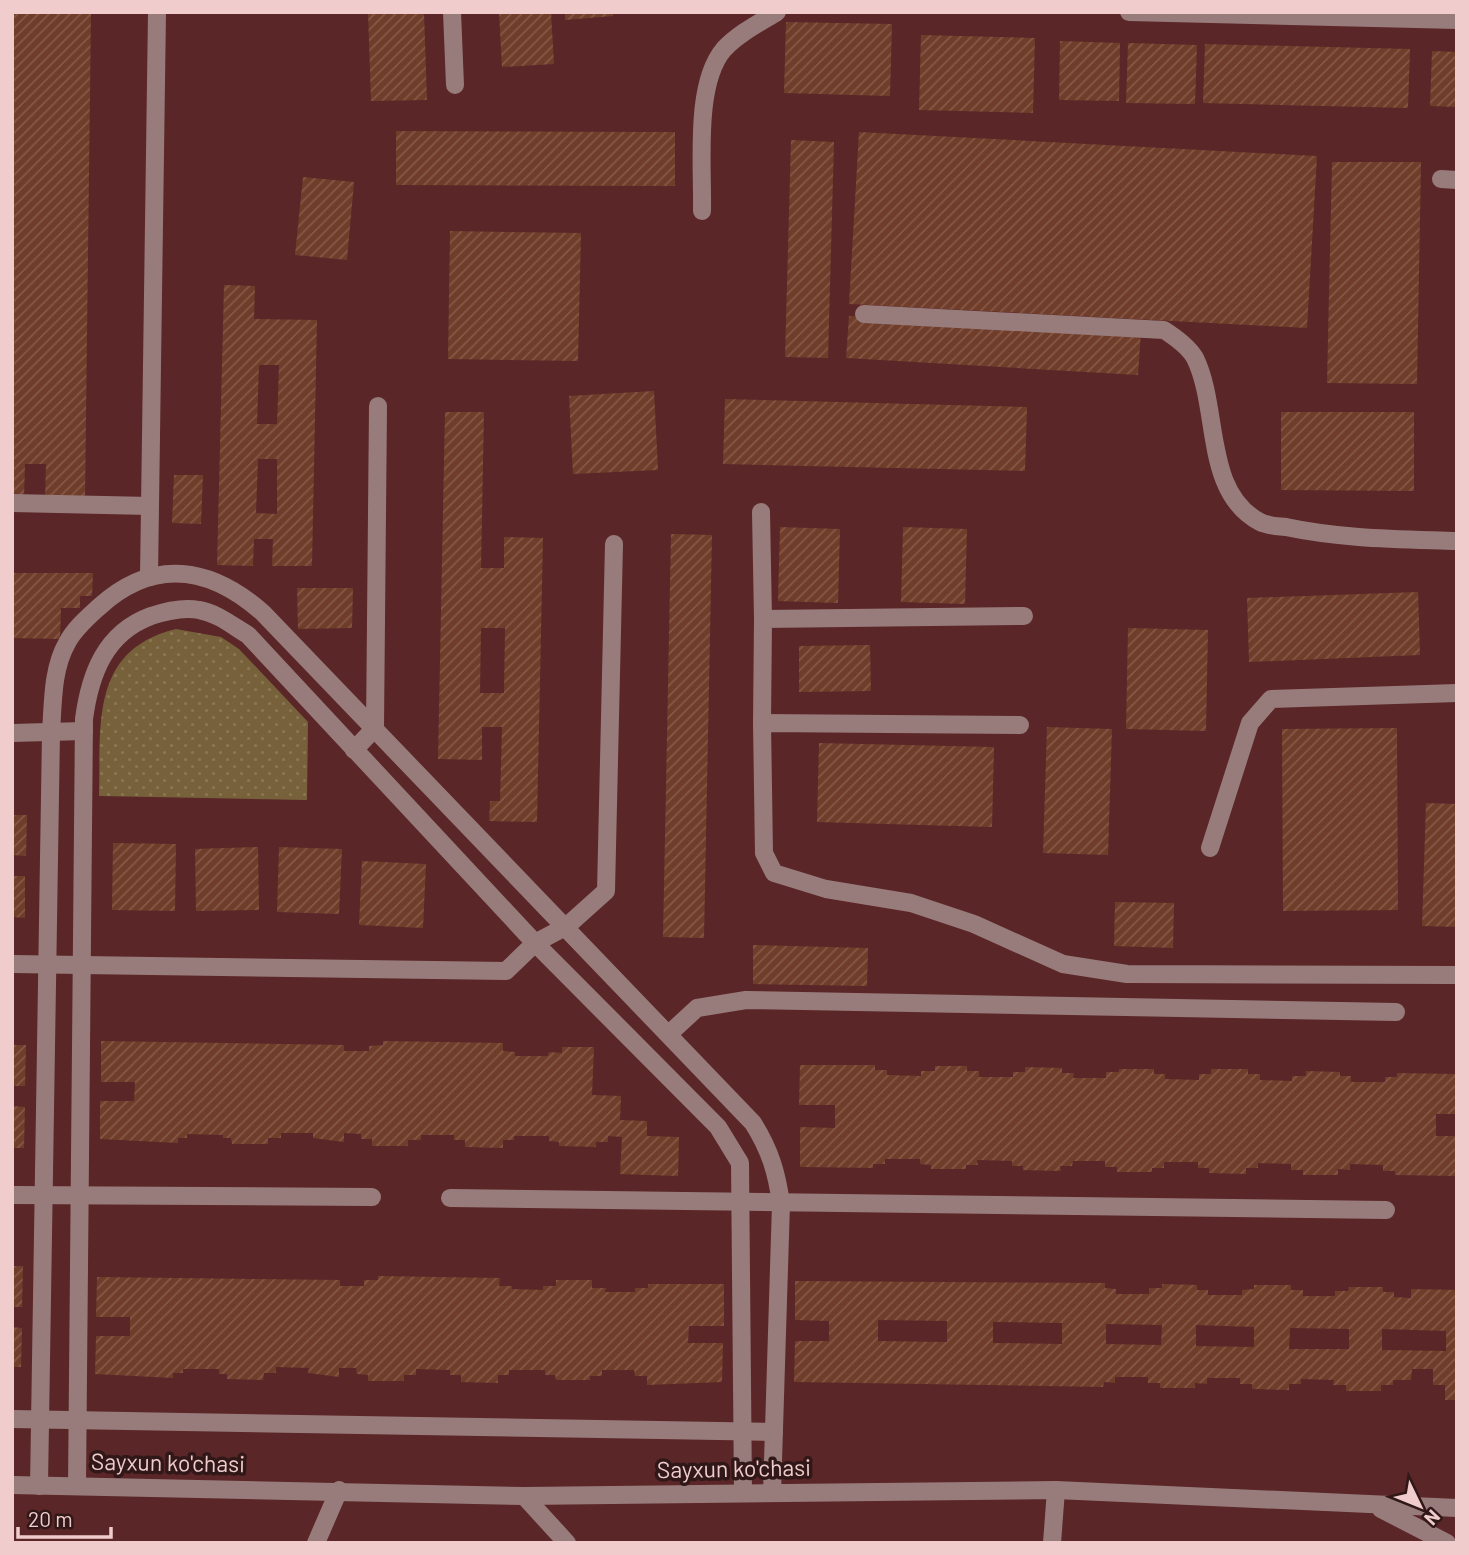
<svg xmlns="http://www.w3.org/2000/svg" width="1469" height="1555" viewBox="0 0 1469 1555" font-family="Barlow,sans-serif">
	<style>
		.grass { fill: url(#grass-dots) }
		.building { fill: url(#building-hatch); fill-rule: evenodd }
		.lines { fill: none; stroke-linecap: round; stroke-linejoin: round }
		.minor { stroke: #987c7b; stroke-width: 18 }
		.labels { text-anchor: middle; stroke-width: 7; stroke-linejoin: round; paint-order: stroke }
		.street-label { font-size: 23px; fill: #f0cdcc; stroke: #311818 }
	</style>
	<defs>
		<pattern id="grass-dots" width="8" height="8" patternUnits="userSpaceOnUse" patternTransform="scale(1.75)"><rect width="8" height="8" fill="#76613a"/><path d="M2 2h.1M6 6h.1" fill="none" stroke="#8a7655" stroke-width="1.8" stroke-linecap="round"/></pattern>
		<pattern id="building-hatch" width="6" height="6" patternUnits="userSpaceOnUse" patternTransform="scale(1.75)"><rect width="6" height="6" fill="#703d2a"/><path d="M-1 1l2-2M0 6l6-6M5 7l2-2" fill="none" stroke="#855848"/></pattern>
	</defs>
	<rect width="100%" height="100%" fill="#5b2627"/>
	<path class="grass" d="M176,629L221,637L239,649L308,722L307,800L99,796C101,724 90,650 176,629Z"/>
	<g class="building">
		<polygon points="12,12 91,12 85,498 45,498 46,464 25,464 24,498 12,497"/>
		<polygon points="368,12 424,12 427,100 371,101"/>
		<polygon points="499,12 551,12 554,64 502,67"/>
		<polygon points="565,12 613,12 613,16 565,20"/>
		<polygon points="786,22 892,24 890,96 784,93"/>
		<polygon points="921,35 1035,38 1033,113 919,110"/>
		<polygon points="1060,41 1120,43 1119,101 1059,100"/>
		<polygon points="1128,43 1197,45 1195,104 1126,103"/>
		<polygon points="1205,44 1410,49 1408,108 1203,103"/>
		<polygon points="1432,51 1457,52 1457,107 1430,106"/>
		<polygon points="396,131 675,132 675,186 396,185"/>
		<polygon points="859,132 1317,156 1307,328 849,304"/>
		<polygon points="791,140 834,142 828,358 785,357"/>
		<polygon points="1332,162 1421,162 1417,384 1327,383"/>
		<polygon points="303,177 354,182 347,260 295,255"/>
		<polygon points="450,231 581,233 578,361 448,359"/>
		<path d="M224,285L255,286L254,319L317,320L312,566H272L273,539H254L253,566L217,565ZM259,365H279L277,424H257ZM258,459H277V514L256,513Z"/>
		<polygon points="849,316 1141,331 1138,375 846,358"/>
		<polygon points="654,391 658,470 573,474 569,396"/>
		<polygon points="725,399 1027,407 1025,471 723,464"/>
		<path d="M445,412H484L481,568H504V537L543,538L537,822L489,821L490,801H500L502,727H482V760L438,759ZM481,628H505L504,693H480Z"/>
		<polygon points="1281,412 1414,412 1414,491 1281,490"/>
		<polygon points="174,475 203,475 201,524 172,523"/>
		<polygon points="780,527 840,529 838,603 778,601"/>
		<polygon points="903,527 967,529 965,604 901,602"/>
		<polygon points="671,534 712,535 704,938 663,937"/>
		<polygon points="12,573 93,573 92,596 80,596 80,608 61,608 60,639 12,638"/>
		<polygon points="297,588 353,588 352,628 298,629"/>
		<polygon points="1418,592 1420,655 1249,662 1247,598"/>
		<polygon points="1128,628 1208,630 1206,731 1126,729"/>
		<polygon points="870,645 871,691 799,692 799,646"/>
		<polygon points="1047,727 1112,729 1108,855 1043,853"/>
		<polygon points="1397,728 1398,910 1283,911 1282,729"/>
		<polygon points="819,743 994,747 992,827 817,822"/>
		<polygon points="1426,803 1457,804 1457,927 1422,926"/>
		<polygon points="12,815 27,815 26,856 12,855"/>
		<polygon points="113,843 176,844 175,911 112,910"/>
		<polygon points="258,847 259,910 196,911 195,849"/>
		<polygon points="279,847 342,849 339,914 277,912"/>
		<polygon points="362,861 426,864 423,928 359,925"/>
		<polygon points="12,876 25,876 25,918 12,917"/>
		<polygon points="1115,902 1174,903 1173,948 1114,946"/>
		<polygon points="753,945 868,948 867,986 753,984"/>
		<polygon points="101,1041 344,1045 344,1051 369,1051 369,1046 383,1045 383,1041 503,1043 503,1051 515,1052 515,1056 548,1056 549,1052 562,1053 562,1047 594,1047 592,1095 621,1096 620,1120 647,1121 647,1136 679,1137 678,1176 620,1174 622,1137 608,1136 608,1142 596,1142 596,1147 559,1146 559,1142 549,1141 549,1136 514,1136 514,1140 503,1140 503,1148 465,1147 465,1140 454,1140 454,1135 421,1135 421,1140 408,1140 408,1146 372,1146 372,1139 361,1139 361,1134 344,1133 344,1142 313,1138 313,1133 281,1133 281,1138 268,1138 268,1144 232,1144 231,1138 223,1138 223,1135 187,1134 187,1138 178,1138 178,1143 100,1139 100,1101 134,1101 135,1082 101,1082"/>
		<polygon points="12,1045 26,1045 25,1086 12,1086"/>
		<polygon points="800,1065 875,1065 875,1070 887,1070 887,1075 921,1076 921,1071 935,1071 935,1066 967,1066 967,1071 979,1071 979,1077 1013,1077 1013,1072 1025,1072 1025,1067 1062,1068 1062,1073 1074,1073 1073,1078 1106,1078 1106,1072 1119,1072 1119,1069 1154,1069 1154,1074 1165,1074 1165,1079 1199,1080 1199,1074 1211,1074 1211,1069 1248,1069 1248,1074 1260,1074 1260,1080 1292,1081 1292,1076 1306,1076 1306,1071 1340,1072 1340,1076 1351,1076 1351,1082 1385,1082 1385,1077 1397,1077 1397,1073 1457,1074 1457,1114 1436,1114 1436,1136 1457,1136 1457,1176 1395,1175 1395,1171 1383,1171 1383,1165 1350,1164 1350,1170 1338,1169 1338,1175 1303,1175 1303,1170 1291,1170 1291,1164 1258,1163 1258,1168 1246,1168 1246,1174 1209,1173 1209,1168 1198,1168 1198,1162 1164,1162 1164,1168 1152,1168 1152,1172 1117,1172 1117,1167 1105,1167 1105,1161 1073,1161 1072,1166 1060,1166 1061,1171 1023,1170 1023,1166 1012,1166 1012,1161 977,1160 978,1165 966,1165 966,1169 931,1169 931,1165 920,1164 920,1159 885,1159 885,1164 873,1164 873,1168 800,1167 800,1127 835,1128 835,1105 799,1105"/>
		<polygon points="12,1106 25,1107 24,1148 12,1148"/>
		<polygon points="12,1266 23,1266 22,1307 12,1307"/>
		<polygon points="378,1276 500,1278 499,1286 512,1286 512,1289 543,1290 543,1286 556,1286 556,1280 592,1280 592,1288 606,1288 605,1292 635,1292 635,1288 648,1288 648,1284 724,1284 724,1326 689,1326 688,1343 723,1343 722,1382 647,1385 647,1376 635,1376 634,1370 602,1370 602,1376 590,1376 590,1380 556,1380 555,1375 545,1375 545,1370 509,1370 509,1375 498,1375 498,1383 461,1382 461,1375 450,1375 450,1370 416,1369 416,1375 404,1375 404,1381 368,1381 368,1375 357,1374 356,1368 339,1368 339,1377 308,1373 309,1368 276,1367 276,1373 264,1373 263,1380 227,1379 227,1374 219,1374 219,1369 183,1369 183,1373 173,1373 173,1378 95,1374 96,1336 130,1336 130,1317 96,1317 97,1277 340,1280 340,1286 364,1286 364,1280 378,1280"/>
		<path d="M795,1281L1105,1283V1288L1116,1289V1294H1149V1288H1162V1284L1197,1285V1290H1208V1295H1242V1290L1254,1289V1285H1291V1290H1303V1296H1335V1291H1348L1349,1287H1383V1292H1394V1297L1411,1298V1289L1457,1290V1400H1445V1385H1433V1369H1412L1411,1380H1393V1385H1381V1391H1346V1385H1333L1334,1380L1301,1379V1384H1289V1390L1252,1389V1384H1240V1378H1207V1384L1195,1383V1388H1160V1383H1148V1377H1115V1383L1104,1382L1103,1387L794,1382L795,1341H829V1321L795,1320ZM878,1320L947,1321V1342L878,1341ZM993,1322L1062,1323V1344L993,1343ZM1106,1324L1162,1325L1161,1345L1106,1344ZM1196,1325L1254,1327V1347L1196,1346ZM1290,1328L1349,1329V1349H1289ZM1382,1329L1446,1331V1351L1382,1350Z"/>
		<polygon points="12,1327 22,1328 21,1367 12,1367"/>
	</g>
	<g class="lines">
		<g class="minor">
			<polyline points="452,12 455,85"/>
			<polyline points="1129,12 1457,20"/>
			<polyline points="1441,179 1457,180"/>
			<path d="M702,211C703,165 694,84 724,49C738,34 759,23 777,12"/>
			<path d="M864,314L1164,330C1175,337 1188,346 1195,358C1220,409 1203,492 1260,522C1268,526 1278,526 1286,527C1342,539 1400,539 1457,541"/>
			<polyline points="12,503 150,506"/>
			<polyline points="761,512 763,619"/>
			<polyline points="149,577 157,12"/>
			<polyline points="762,723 763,619 1024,616"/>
			<polyline points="1020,725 762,723 764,853 774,873 826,889 911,903 974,924 1063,964 1127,974 1457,975"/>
			<polyline points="12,733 84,731"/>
			<polyline points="354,750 375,728 378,406"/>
			<polyline points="1210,848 1250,723 1271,699 1457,693"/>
			<polyline points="12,964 506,971 535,943 718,1127 740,1163 743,1493"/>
			<polyline points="670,1033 697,1008 746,1000 1396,1012"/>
			<polyline points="12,1195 372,1197"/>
			<polyline points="450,1198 1386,1210"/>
			<polyline points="12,1419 774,1432"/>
			<polyline points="12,1485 524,1496 1056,1490 1457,1508"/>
			<path d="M39,1486L51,733C53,704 52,669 67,643C74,629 88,617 99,607C154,557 211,567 263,613L753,1123C770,1150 777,1173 781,1204L772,1493"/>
			<path d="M77,1486L84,719C90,674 105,633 151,616C166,611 184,607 199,610C217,613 233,626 248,635L535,943L567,926L606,891L614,544"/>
			<polyline points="524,1496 567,1543"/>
			<polyline points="1381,1509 1447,1543"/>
			<polyline points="316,1543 339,1490"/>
			<polyline points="1052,1543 1056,1490"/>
		</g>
	</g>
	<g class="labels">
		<g class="street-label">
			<text transform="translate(168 1463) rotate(1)" y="8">Sayxun ko'chasi</text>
			<text transform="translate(734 1469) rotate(-1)" y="8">Sayxun ko'chasi</text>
		</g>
	</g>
	<rect width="1469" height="1555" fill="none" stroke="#f0cdcc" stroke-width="28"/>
	<g transform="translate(1420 1506) rotate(133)" stroke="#311818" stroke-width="5" paint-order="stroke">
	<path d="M0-5L12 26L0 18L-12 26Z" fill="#f0cdcc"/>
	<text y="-10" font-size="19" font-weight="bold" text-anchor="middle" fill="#f0cdcc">N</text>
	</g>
	<path d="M18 1527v10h93v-10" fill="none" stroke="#f0cdcc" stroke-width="3.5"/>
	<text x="28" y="1527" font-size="21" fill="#f0cdcc" stroke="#311818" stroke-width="5" paint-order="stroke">20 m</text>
</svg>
